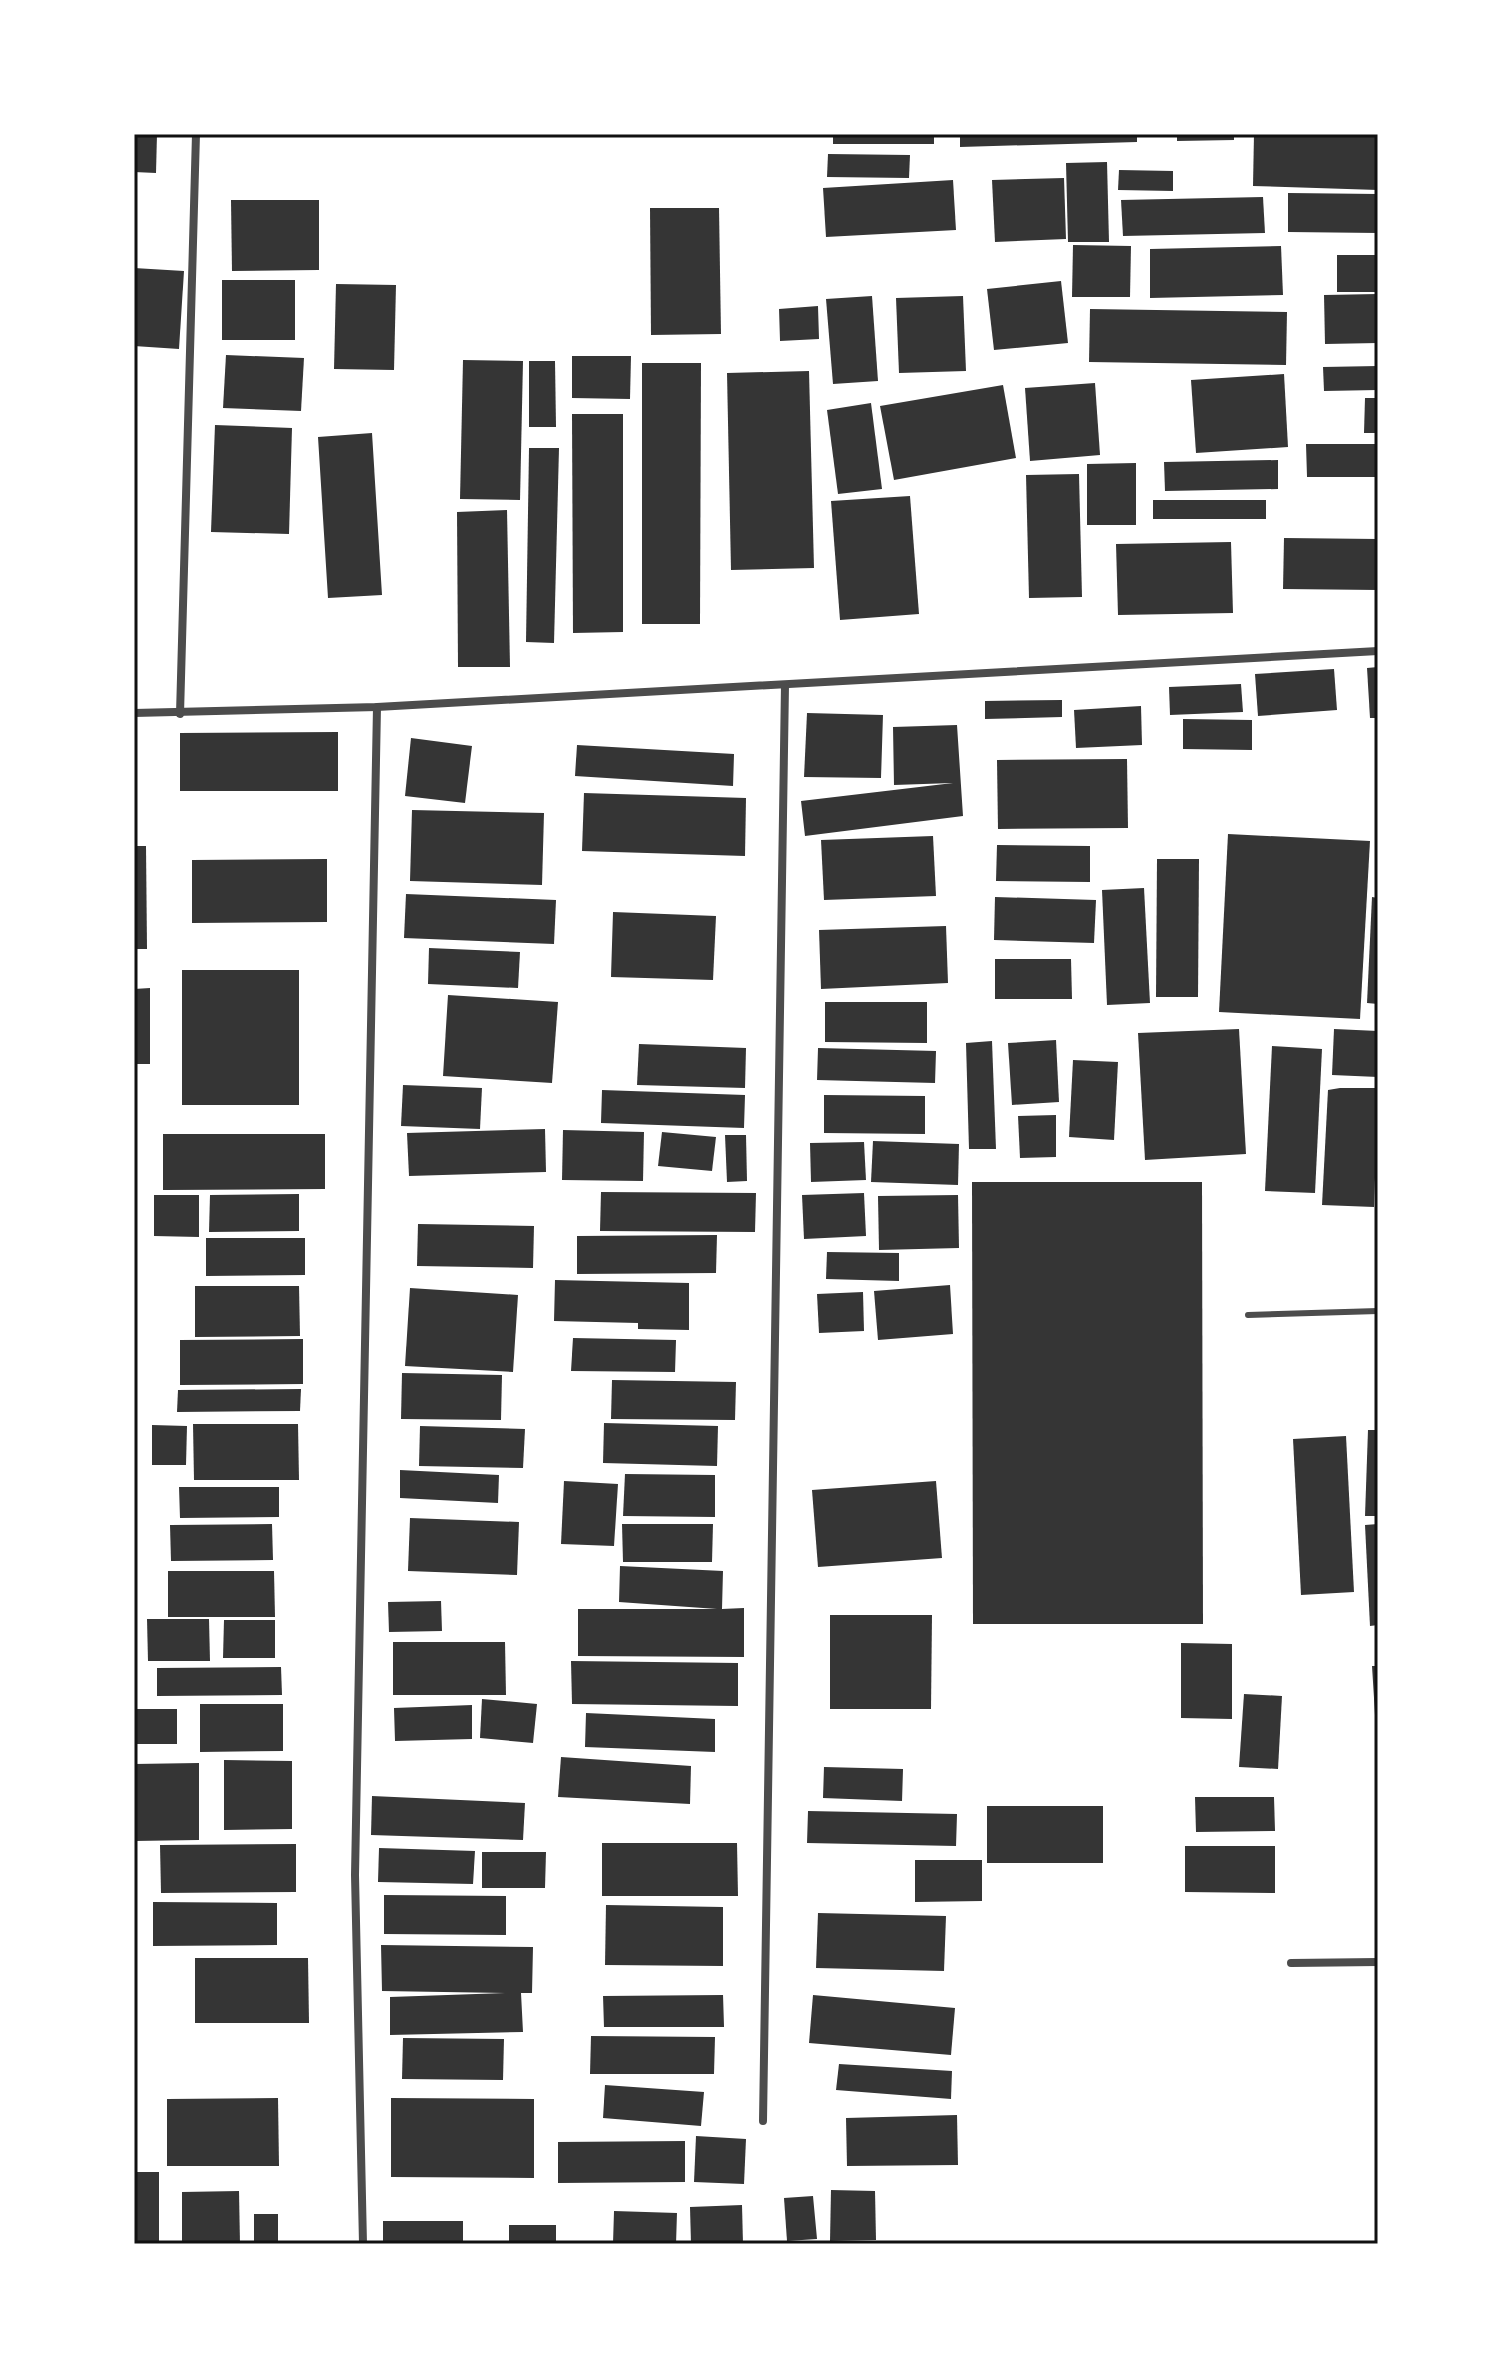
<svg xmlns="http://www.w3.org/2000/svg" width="1512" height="2378" viewBox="0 0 1512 2378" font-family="'Open Sans',sans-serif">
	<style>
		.building { fill: #353535 }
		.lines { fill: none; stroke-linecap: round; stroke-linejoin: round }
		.service { stroke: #4c4c4c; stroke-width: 6 }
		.minor { stroke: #4c4c4c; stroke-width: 8 }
		.neatline { fill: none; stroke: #111; stroke-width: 3 }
	</style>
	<rect width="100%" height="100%" fill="#fff"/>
	<g class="building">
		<polygon points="134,134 157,134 156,173 134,172"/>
		<rect x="833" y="134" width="101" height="10"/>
		<polygon points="960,134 1137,134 1137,142 960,147"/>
		<polygon points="1177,134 1234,134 1234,140 1177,141"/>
		<polygon points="1254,134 1378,134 1378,190 1253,186"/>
		<polygon points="828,154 910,155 909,178 827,177"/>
		<polygon points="1107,162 1109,242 1068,242 1066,163"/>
		<polygon points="1119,170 1173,171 1173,191 1118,190"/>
		<polygon points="1064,178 1066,239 995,242 992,180"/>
		<polygon points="953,180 956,230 826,237 823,188"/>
		<polygon points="1288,193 1378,194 1378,233 1288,232"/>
		<polygon points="1263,197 1265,233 1123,236 1121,200"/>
		<polygon points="231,200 319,200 319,270 232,271"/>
		<polygon points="650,208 719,208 721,334 651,335"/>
		<polygon points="1073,245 1131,246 1130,297 1072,297"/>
		<polygon points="1281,246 1283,295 1150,298 1150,249"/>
		<rect x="1337" y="255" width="41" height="37"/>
		<polygon points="134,268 184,271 179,349 134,346"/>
		<rect x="222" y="280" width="73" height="60"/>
		<polygon points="1061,281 1068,343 994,350 987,289"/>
		<polygon points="336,284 396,285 394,370 334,369"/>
		<polygon points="1378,294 1378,343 1325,344 1324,295"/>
		<polygon points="872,296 878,381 833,384 826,299"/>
		<polygon points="963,296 966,371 899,373 896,298"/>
		<polygon points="818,306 819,339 780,341 779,309"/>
		<polygon points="1090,309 1287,312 1286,365 1089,362"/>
		<polygon points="226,355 304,358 301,411 223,408"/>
		<polygon points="572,356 631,356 630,399 572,398"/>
		<polygon points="463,360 523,361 520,500 460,499"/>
		<polygon points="529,361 555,361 556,427 529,427"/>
		<polygon points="642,363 701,363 700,624 642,624"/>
		<polygon points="1378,366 1378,390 1324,391 1323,367"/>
		<polygon points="809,371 814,568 731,570 727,373"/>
		<polygon points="1284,374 1288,447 1196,453 1191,380"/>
		<polygon points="1095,383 1100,455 1030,461 1025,388"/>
		<polygon points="1003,385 1016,458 894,480 880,406"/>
		<polygon points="1365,398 1378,398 1378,433 1364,433"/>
		<polygon points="871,403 882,489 838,494 827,410"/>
		<polygon points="572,414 623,414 623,632 573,633"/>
		<polygon points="215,425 292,428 289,534 211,532"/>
		<polygon points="372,433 382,595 328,598 318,437"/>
		<polygon points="1306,444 1378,444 1378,477 1307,477"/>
		<polygon points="529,448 559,448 554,643 526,642"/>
		<polygon points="1278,460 1278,489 1165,491 1164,462"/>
		<polygon points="1136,463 1136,525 1087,525 1087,464"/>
		<polygon points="1079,474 1082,597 1029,598 1026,475"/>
		<polygon points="910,496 919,614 840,620 831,501"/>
		<rect x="1153" y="500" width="113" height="19"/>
		<polygon points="507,510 510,667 458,667 457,512"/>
		<polygon points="1284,538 1378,539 1378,590 1283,589"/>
		<polygon points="1231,542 1233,613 1118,615 1116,544"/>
		<polygon points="1378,667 1378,718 1370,718 1367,668"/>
		<polygon points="1334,669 1337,710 1258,716 1255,674"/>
		<polygon points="1241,684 1243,712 1170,715 1169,687"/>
		<polygon points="1062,700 1062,717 985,719 985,701"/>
		<polygon points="1141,706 1142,745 1076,748 1074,710"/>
		<polygon points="807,713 883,715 881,778 804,777"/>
		<polygon points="1183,719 1252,720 1252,750 1183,749"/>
		<polygon points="957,725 963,816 805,836 801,801 953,783 894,785 893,727"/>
		<polygon points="338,732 338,791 180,791 180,733"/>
		<polygon points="411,738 472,746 465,803 405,796"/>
		<polygon points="577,745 734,754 733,786 575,776"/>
		<polygon points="1127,759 1128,828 998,829 997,760"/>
		<polygon points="584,793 746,798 745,856 582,851"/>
		<polygon points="412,810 544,813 542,885 410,881"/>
		<polygon points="1228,834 1370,841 1360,1019 1219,1012"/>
		<polygon points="933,836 936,896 824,900 821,840"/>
		<polygon points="997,845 1090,846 1090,882 996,881"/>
		<polygon points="134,846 146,846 147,949 134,949"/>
		<polygon points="327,859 327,922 192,923 192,860"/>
		<polygon points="1157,859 1199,859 1198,997 1156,997"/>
		<polygon points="1144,888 1150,1003 1107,1005 1102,890"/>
		<polygon points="406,894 556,900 554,944 404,938"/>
		<polygon points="995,897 1096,900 1094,943 994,940"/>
		<polygon points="1372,897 1378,898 1378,1004 1367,1003"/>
		<polygon points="613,912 716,916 713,980 611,977"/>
		<polygon points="946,926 948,983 821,989 819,930"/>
		<polygon points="429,948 520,952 518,988 428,984"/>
		<polygon points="995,959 1071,959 1072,999 995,999"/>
		<rect x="182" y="970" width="117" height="135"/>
		<polygon points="150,988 150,1064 134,1064 134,989"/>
		<polygon points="448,995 558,1002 552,1083 443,1076"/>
		<polygon points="825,1002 927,1002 927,1043 825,1042"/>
		<polygon points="1239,1029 1246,1154 1145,1160 1138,1033"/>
		<polygon points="1334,1029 1378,1031 1378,1077 1332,1075"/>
		<polygon points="1056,1040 1059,1102 1012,1105 1008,1043"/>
		<polygon points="992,1041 996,1149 969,1149 966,1043"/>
		<polygon points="639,1044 746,1048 745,1088 637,1085"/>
		<polygon points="1272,1046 1322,1049 1315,1193 1265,1191"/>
		<polygon points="818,1048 936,1051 935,1083 817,1080"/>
		<polygon points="1073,1060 1118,1062 1114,1140 1069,1137"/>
		<polygon points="403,1085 482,1088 480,1129 401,1126"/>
		<polygon points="1340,1088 1378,1088 1374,1207 1322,1205 1328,1090"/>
		<polygon points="602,1090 745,1095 744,1128 601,1123"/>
		<polygon points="824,1095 925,1096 925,1134 824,1133"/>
		<polygon points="1056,1115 1056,1157 1020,1158 1018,1116"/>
		<polygon points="545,1129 546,1172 409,1176 407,1133"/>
		<polygon points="563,1130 644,1132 643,1181 562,1180"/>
		<polygon points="662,1132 716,1137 712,1171 658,1166"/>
		<polygon points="163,1134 325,1134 325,1189 163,1190"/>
		<polygon points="725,1135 746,1135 747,1181 727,1182"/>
		<polygon points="873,1141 959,1144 958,1185 871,1182"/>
		<polygon points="864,1142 866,1180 811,1182 810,1143"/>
		<polygon points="972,1182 1202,1182 1203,1624 973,1624"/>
		<polygon points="601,1192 756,1193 755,1232 600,1231"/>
		<polygon points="864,1193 866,1236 804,1239 802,1195"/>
		<polygon points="299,1194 299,1231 209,1232 210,1195"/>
		<polygon points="154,1195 199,1195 199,1237 154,1236"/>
		<polygon points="958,1195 959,1248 879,1250 878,1196"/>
		<polygon points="418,1224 534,1226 533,1268 417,1266"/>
		<polygon points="717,1235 716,1273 577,1274 577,1236"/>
		<polygon points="206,1238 305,1238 305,1275 206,1276"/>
		<polygon points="827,1252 899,1253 899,1281 826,1279"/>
		<polygon points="555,1280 689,1283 689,1330 638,1329 638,1323 554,1321"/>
		<polygon points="950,1285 953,1334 878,1340 874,1291"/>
		<polygon points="195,1286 299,1286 300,1336 195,1337"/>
		<polygon points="410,1288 518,1295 513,1372 405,1366"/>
		<polygon points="863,1292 864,1331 819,1333 817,1294"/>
		<polygon points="573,1338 676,1340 675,1372 571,1371"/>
		<polygon points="303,1339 303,1384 180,1385 180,1340"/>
		<polygon points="402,1373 502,1375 501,1420 401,1419"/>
		<polygon points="612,1380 736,1382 735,1420 611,1419"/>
		<polygon points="301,1389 300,1411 177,1412 178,1390"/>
		<polygon points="604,1423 718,1426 717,1466 603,1463"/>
		<polygon points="193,1424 298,1424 299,1480 194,1480"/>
		<polygon points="152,1425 187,1426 186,1465 152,1465"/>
		<polygon points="420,1426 525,1429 523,1468 419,1466"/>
		<polygon points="1368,1430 1378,1430 1378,1516 1365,1516"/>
		<polygon points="1346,1436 1354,1592 1301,1595 1293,1439"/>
		<polygon points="400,1470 499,1475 498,1503 400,1498"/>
		<polygon points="625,1474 715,1475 715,1517 623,1516"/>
		<polygon points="564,1481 618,1484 614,1546 561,1544"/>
		<polygon points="936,1481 942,1558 818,1567 812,1490"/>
		<polygon points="179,1487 279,1487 279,1517 180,1518"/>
		<polygon points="410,1518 519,1522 517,1575 408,1571"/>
		<polygon points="272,1524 273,1560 171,1561 170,1525"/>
		<polygon points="622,1524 713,1524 712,1562 623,1562"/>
		<polygon points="1378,1524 1378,1625 1370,1626 1365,1525"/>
		<polygon points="620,1566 723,1571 722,1609 744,1608 744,1657 578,1656 578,1609 717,1609 619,1602"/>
		<polygon points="168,1571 274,1571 275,1617 168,1617"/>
		<polygon points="441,1601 442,1631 389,1632 388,1602"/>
		<polygon points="830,1615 932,1615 931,1709 830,1709"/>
		<polygon points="147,1619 209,1619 210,1661 148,1661"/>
		<polygon points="224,1620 275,1620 275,1658 223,1658"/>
		<polygon points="393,1642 505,1642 506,1695 393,1695"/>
		<polygon points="1181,1643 1232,1644 1232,1719 1181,1718"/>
		<polygon points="571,1661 738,1663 738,1706 572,1704"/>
		<polygon points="1372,1666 1378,1666 1378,1731 1376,1731"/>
		<polygon points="281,1667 282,1695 157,1696 157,1668"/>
		<polygon points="1244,1694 1282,1696 1278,1769 1239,1767"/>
		<polygon points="482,1699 537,1704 533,1743 480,1738"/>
		<polygon points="200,1704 283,1704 283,1751 200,1752"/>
		<polygon points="472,1705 472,1739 395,1741 394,1708"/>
		<rect x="134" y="1709" width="43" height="35"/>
		<polygon points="586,1713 715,1719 715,1752 585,1747"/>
		<polygon points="561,1757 691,1766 690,1804 558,1797"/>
		<polygon points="224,1760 292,1761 292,1829 224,1830"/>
		<polygon points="199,1763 199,1840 134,1841 134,1764"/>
		<polygon points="824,1767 903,1769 902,1801 823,1798"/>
		<polygon points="372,1796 525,1803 523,1840 371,1835"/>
		<polygon points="1195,1797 1274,1797 1275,1831 1196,1832"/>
		<rect x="987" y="1806" width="116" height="57"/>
		<polygon points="808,1811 957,1814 956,1846 807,1843"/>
		<polygon points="602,1843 737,1843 738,1896 602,1896"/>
		<polygon points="296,1844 296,1892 161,1893 160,1845"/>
		<polygon points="1185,1846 1275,1846 1275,1893 1185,1892"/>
		<polygon points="379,1848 475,1851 473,1884 378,1882"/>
		<polygon points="482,1852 546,1852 545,1888 482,1888"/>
		<polygon points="915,1860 982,1860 982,1901 915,1902"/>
		<polygon points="384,1895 506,1896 506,1935 384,1934"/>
		<polygon points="153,1902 277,1903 277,1945 153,1946"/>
		<polygon points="606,1905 723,1907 723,1966 605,1965"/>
		<polygon points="818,1913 946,1916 944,1971 816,1968"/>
		<polygon points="381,1945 533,1947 532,1993 521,1993 523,2032 390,2035 390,1997 505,1993 382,1991"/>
		<polygon points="195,1958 308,1958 309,2023 195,2023"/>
		<polygon points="723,1995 724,2027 604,2027 603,1996"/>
		<polygon points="813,1995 955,2008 951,2055 809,2043"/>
		<polygon points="591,2036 715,2037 714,2074 590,2074"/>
		<polygon points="403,2038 504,2039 503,2080 402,2079"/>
		<polygon points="839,2064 952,2071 951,2099 836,2090"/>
		<polygon points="605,2085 704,2092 701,2126 603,2118"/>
		<polygon points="278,2098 279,2166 167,2166 167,2099"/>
		<polygon points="391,2098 534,2099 534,2178 391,2177"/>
		<polygon points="957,2115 958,2165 847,2166 846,2118"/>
		<polygon points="696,2136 746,2139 744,2184 694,2182"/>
		<polygon points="685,2141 685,2182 558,2183 558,2142"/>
		<rect x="134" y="2172" width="25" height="72"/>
		<polygon points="831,2190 875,2191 876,2240 830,2241"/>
		<polygon points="239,2191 240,2244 182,2244 182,2192"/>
		<polygon points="813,2196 817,2239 787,2241 784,2198"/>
		<polygon points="742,2205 743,2244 691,2244 690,2207"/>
		<polygon points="614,2211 677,2213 676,2244 613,2244"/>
		<rect x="254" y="2214" width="24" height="30"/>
		<rect x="383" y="2221" width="80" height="23"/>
		<rect x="509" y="2225" width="47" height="19"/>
	</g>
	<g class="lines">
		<polyline class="service" points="1248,1315 1378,1311"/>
		<g class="minor">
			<polyline points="134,713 377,707 1378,651"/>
			<polyline points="180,714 196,134"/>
			<polyline points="1291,1963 1378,1962"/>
			<polyline points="763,2121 785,685"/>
			<polyline points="363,2244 355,1875 377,707"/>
		</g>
	</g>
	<rect width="1512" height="2378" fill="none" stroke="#ffffff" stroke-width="272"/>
	<rect x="136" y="136" width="1240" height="2106" class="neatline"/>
</svg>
